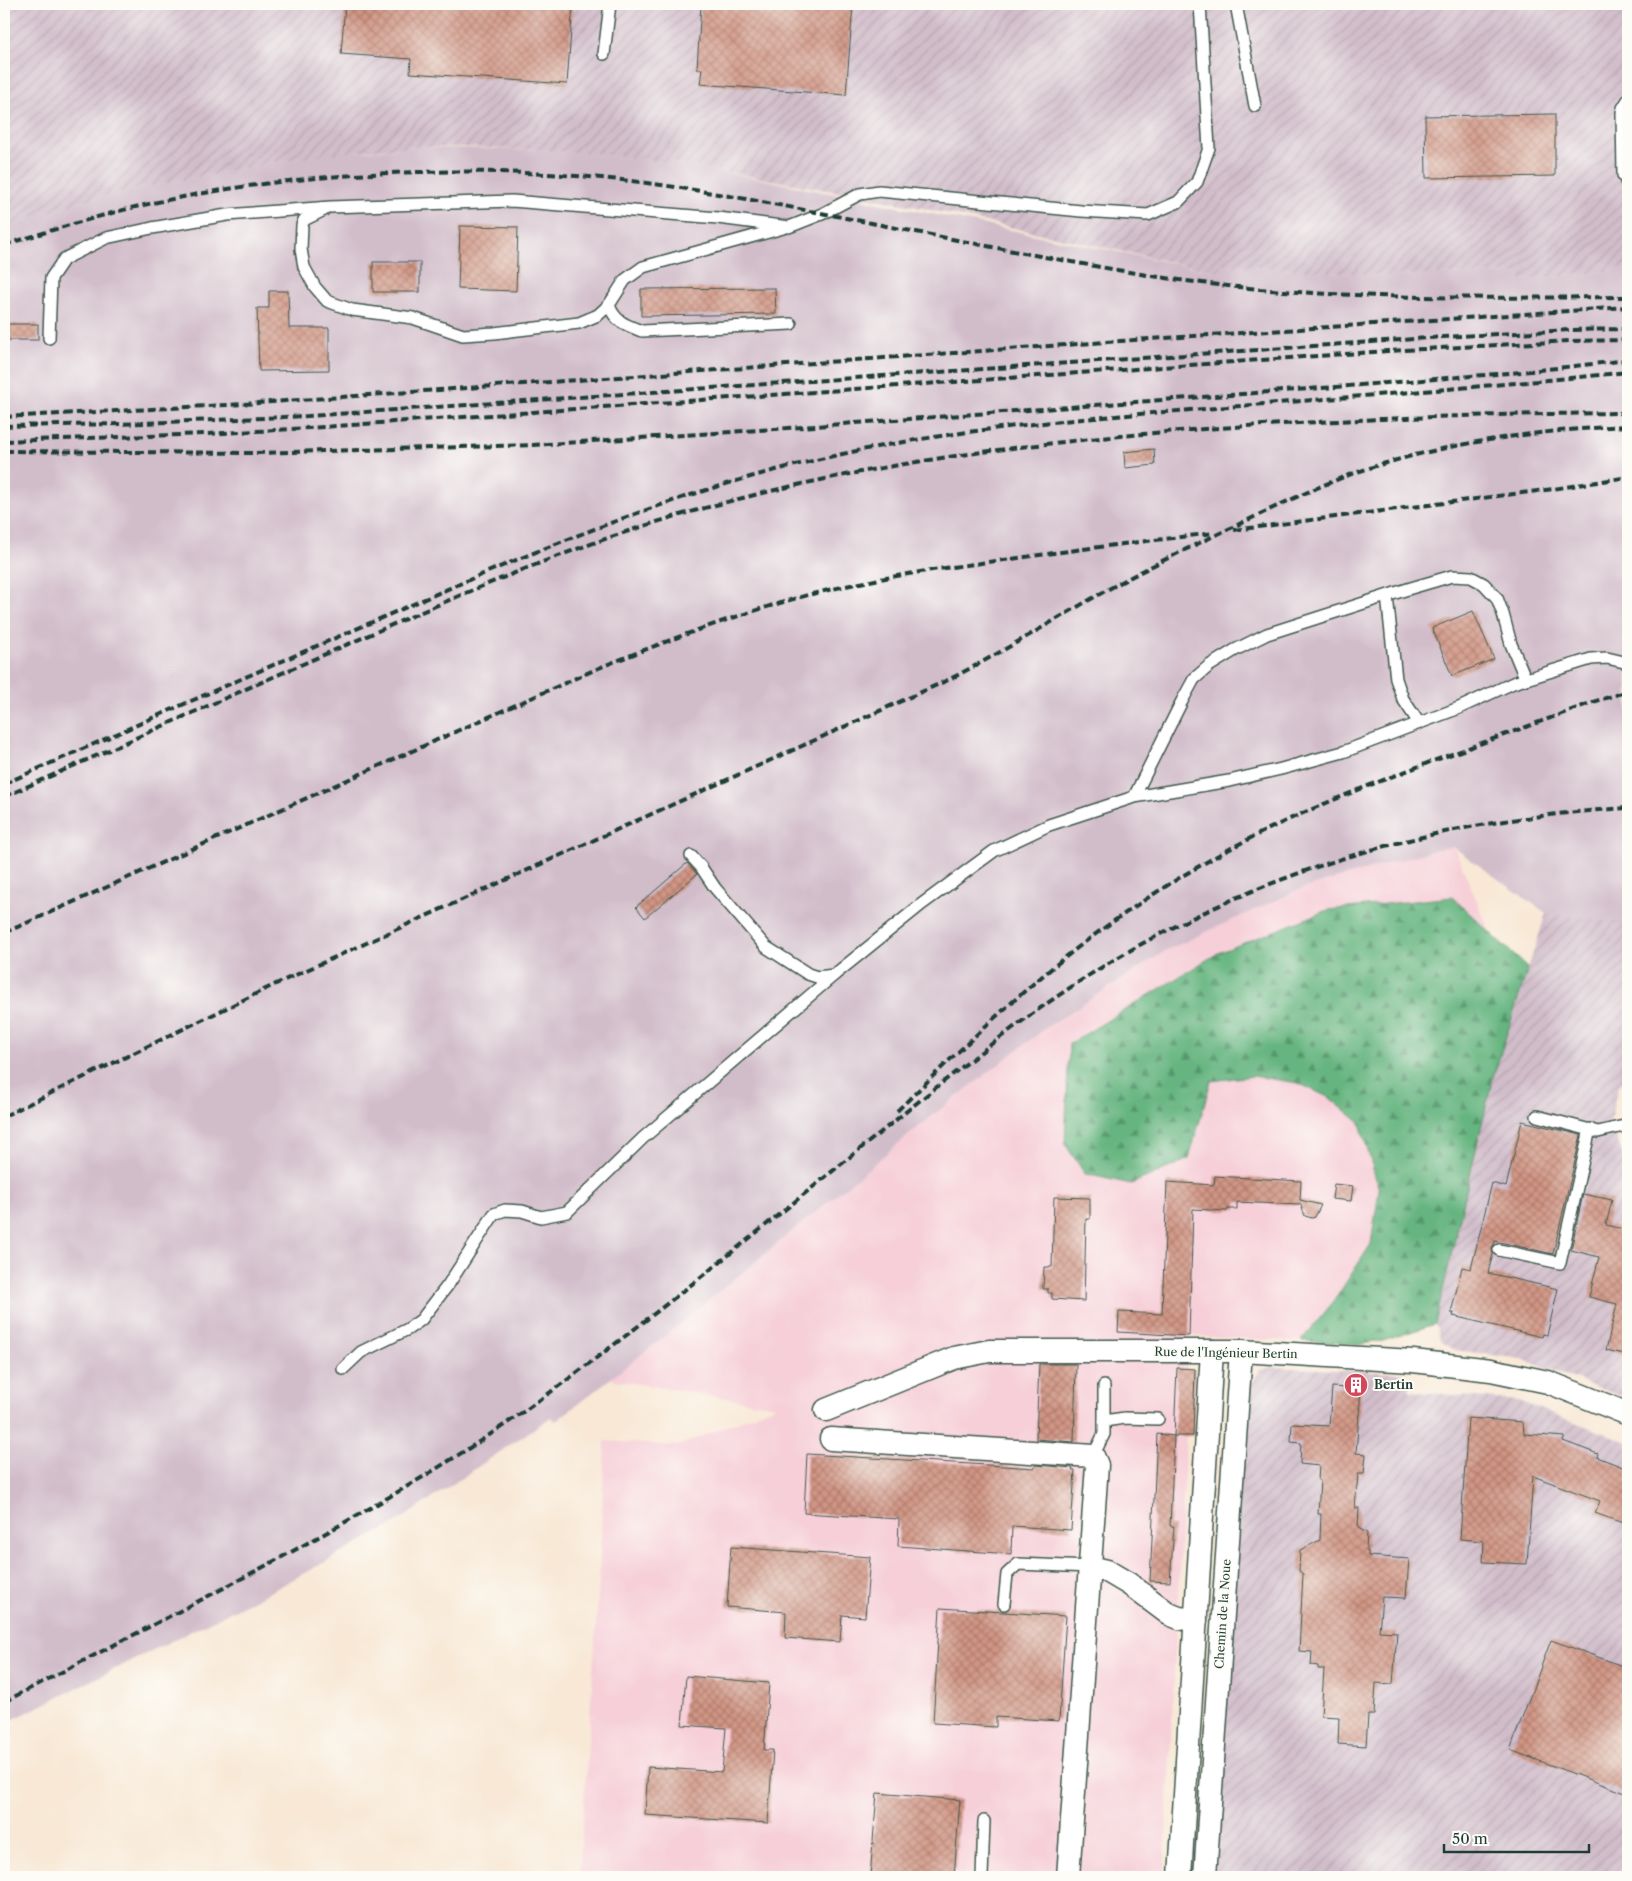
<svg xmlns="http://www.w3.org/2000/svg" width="1632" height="1881" viewBox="0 0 1632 1881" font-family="'Libre Caslon Text',serif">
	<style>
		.built { fill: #f6cfd8 }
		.industrial { fill: url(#industrial-furrows) }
		.railway { fill: #d1bdca }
		.forest { fill: url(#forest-firs); stroke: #42795a }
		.building { fill: url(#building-cross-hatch) }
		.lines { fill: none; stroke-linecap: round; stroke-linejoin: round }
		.service-casing { stroke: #40574c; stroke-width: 14 }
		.minor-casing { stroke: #40574c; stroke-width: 25 }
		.service { stroke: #fff; stroke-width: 11 }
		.minor { stroke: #fff; stroke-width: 22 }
		.rail { stroke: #1f3d34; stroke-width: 4; stroke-dasharray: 8 4; stroke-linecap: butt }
		.labels { text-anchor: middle; stroke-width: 4; stroke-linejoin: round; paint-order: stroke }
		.street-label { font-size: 12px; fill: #1f3d34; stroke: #fdfcf7 }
		.poi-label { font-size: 12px; font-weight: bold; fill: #1f3d34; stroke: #fdfcf7; text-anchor: start }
	</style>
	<defs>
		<pattern id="industrial-furrows" width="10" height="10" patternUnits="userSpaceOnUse" patternTransform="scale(1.25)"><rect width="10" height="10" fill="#d1bdca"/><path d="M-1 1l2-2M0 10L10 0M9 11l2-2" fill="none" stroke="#b3a3ae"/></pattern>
		<pattern id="forest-firs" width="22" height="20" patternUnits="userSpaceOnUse" patternTransform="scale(1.25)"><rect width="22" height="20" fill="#66b580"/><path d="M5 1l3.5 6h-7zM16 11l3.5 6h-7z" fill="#53946a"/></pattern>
		<pattern id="building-cross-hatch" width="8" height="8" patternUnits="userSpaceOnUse" patternTransform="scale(1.25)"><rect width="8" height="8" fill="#d29584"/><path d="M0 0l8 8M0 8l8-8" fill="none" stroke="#aa7b6d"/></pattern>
	</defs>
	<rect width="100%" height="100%" fill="#fdfcf7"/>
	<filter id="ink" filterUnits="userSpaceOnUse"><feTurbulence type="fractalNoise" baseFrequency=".02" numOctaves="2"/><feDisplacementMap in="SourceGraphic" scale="10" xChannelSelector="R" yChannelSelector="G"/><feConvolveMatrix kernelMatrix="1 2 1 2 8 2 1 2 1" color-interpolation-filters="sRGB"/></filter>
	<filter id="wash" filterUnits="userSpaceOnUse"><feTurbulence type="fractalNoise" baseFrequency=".0096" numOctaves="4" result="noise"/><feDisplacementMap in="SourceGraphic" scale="20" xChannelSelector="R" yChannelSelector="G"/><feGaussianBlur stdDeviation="1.12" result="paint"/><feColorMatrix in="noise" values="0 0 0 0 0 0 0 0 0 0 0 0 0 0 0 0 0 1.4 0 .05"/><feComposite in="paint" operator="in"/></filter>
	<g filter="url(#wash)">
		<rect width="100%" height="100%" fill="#f8e8d5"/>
		<polygon class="built" points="1454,847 1500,956 1383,1341 1362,1344 1189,1336 1187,1368 1195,1369 1193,1436 1186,1437 1164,1877 579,1877 599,1583 605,1441 678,1446 776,1406 609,1379 665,1335 932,1116 1047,1027 1167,950 1298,890 1438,849"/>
		<g class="industrial">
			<polygon points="4,4 1628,4 1628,267 1594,273 1521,280 1519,273 1386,276 1222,265 1222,273 907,205 706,168 615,156 543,150 462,147 416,147 370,150 270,163 98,197 43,214 4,228"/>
			<polygon points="1546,913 1628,914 1628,1077 1618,1086 1610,1121 1625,1161 1628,1162 1628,1399 1522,1359 1454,1350 1441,1341 1435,1324 1493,1077"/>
			<polygon points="1271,1367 1401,1373 1404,1374 1408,1380 1410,1391 1518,1401 1628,1442 1628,1877 1213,1877 1243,1396 1260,1370"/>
		</g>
		<polygon class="railway" points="416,147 543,150 615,156 706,168 1222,273 1222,265 1386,276 1519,273 1521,280 1594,273 1628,267 1628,924 1546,913 1453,847 1438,849 1298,890 1167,950 1047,1027 932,1116 665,1336 556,1421 551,1417 394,1524 268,1593 4,1724 4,228 43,214 98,197 270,163 341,153"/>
		<polygon class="forest" points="1452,897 1528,968 1493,1077 1435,1324 1383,1341 1362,1344 1301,1341 1334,1301 1371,1244 1379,1190 1360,1123 1330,1098 1298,1083 1253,1076 1211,1081 1189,1159 1131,1184 1085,1174 1065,1144 1069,1044 1218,953 1328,910"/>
		<g id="blocks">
			<g class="building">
				<polygon points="345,4 573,4 567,84 410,73 411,59 341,54"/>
				<polygon points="701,4 853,4 846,95 700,84 702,69 697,69"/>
				<polygon points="1555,114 1555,176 1426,178 1425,116"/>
				<polygon points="460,226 518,227 516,291 458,289"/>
				<rect x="373" y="262" width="47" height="30"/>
				<polygon points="775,288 776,314 641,316 641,289"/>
				<polygon points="269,291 288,291 289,328 329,328 329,370 259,371 257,308 269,308"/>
				<rect x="4" y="324" width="34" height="16"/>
				<polygon points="1154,449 1155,465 1125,468 1124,452"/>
				<polygon points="1473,611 1494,659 1452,676 1432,628"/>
				<polygon points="687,863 697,874 645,918 636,907"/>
				<polygon points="1522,1121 1581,1135 1553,1254 1495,1241 1492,1249 1493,1254 1488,1273 1558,1289 1547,1335 1543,1334 1542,1337 1453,1316 1454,1313 1451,1313 1462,1267 1471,1269 1492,1183 1506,1187"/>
				<polygon points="1215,1176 1301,1181 1300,1200 1321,1205 1315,1217 1312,1218 1305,1216 1300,1203 1299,1205 1237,1202 1237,1209 1228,1209 1227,1211 1193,1209 1189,1336 1118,1332 1119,1312 1162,1314 1167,1182 1214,1185"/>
				<polygon points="1334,1184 1353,1186 1351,1201 1332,1199"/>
				<polygon points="1583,1194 1612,1200 1606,1225 1628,1230 1628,1355 1606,1350 1617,1304 1589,1297 1599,1257 1571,1250"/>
				<polygon points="1054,1197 1090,1198 1090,1219 1086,1219 1084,1301 1052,1299 1052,1293 1048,1293 1048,1289 1043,1289 1044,1267 1052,1267"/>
				<polygon points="1039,1364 1076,1364 1074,1442 1036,1439"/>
				<polygon points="1177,1368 1195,1369 1193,1436 1174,1436 1170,1526 1174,1526 1170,1582 1150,1581 1157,1434 1174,1436"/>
				<polygon points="1332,1387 1361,1389 1356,1453 1366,1454 1364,1474 1358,1474 1355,1508 1359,1508 1358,1528 1367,1533 1366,1551 1368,1551 1368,1556 1409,1559 1406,1598 1382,1597 1379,1631 1397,1632 1393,1684 1376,1683 1374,1715 1368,1715 1366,1746 1338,1744 1339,1717 1321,1716 1324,1669 1318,1669 1318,1666 1311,1665 1312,1652 1299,1651 1303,1574 1299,1571 1300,1550 1320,1540 1321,1514 1318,1514 1320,1481 1318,1480 1319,1466 1300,1464 1301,1443 1291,1442 1292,1424 1329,1426"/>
				<polygon points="1468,1418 1523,1422 1524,1434 1565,1437 1563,1441 1598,1454 1597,1457 1628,1469 1628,1525 1595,1513 1600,1501 1533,1476 1527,1564 1483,1562 1484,1541 1460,1539"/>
				<polygon points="807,1454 1035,1468 1035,1465 1073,1468 1072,1470 1075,1470 1071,1530 1012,1526 1011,1554 898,1546 899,1519 804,1513"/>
				<polygon points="731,1547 870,1557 865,1617 842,1615 840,1642 785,1638 786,1612 727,1607"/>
				<polygon points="940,1608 1066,1616 1059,1721 996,1717 996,1727 933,1723"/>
				<polygon points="1551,1640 1628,1668 1628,1794 1510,1750"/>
				<polygon points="686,1676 769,1683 764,1750 773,1750 768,1823 645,1815 648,1767 722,1772 726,1728 682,1725"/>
				<polygon points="877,1793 960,1800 954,1877 870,1877"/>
			</g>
		</g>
	</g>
	<g filter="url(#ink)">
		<use href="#blocks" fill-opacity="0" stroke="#40574c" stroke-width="1"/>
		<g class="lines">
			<g class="service-casing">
				<g id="service">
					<polyline points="1236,4 1255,106"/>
					<polyline points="604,54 610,4"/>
					<polyline points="1628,100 1623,108 1622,113 1623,175 1628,185"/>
					<polyline points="324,210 304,220 302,225 301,249 304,267 315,287 327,301 352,310 413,318 463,335 494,333 579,323 598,315 609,305 625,280 643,267 783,228"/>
					<path d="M609,305C615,322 626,325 642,331L791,324"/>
					<polyline points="49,338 51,278 64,259 106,238 152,228 227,215 330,207 512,201 718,218 789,227 822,214 860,194 879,191 1081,211 1148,215 1178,202 1197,182 1209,148 1200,4"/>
					<polyline points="1387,596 1396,679 1403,699 1419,723"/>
					<polyline points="1134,797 1182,701 1194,679 1209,666 1235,650 1267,634 1411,588 1452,576 1471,577 1484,584 1497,598 1503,614 1511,644 1526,680"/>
					<polyline points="691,856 701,867 715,888 766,947 808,974 817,977 834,975 922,904 994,851 1049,825 1134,797 1229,781 1281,769 1343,752 1459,708 1513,683 1591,659 1607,658 1628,663"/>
					<polyline points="1537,1116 1598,1132 1628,1125"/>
					<polyline points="1499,1250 1560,1263 1590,1129"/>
					<polyline points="343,1369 361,1352 408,1329 421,1320 448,1285 494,1214 505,1210 522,1211 541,1217 567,1212 643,1138 834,975"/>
					<polyline points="1104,1421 1125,1418 1158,1419"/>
					<polyline points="1093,1456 1104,1434 1104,1386"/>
					<polyline points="1004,1604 1007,1574 1018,1564 1090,1567"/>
					<polyline points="982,1877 984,1821"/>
				</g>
			</g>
			<g class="minor-casing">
				<g id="minor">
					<polyline points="826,1410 954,1358 989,1351 1241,1351 1413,1361 1491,1370 1548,1382 1628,1414"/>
					<polyline points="831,1439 1093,1456 1097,1465 1068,1877"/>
					<polyline points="1090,1567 1107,1571 1129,1584 1169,1614 1179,1618 1196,1620"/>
					<polyline points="1180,1877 1212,1351"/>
					<polyline points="1205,1877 1241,1351"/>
				</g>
			</g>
			<use href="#service" class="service"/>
			<use href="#minor" class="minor"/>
			<g class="rail">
				<path d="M4,245C46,232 88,219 131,208C293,170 466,163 631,181C697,189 762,202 826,214C937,236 1048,259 1159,277C1314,301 1472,298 1628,297"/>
				<polyline points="4,417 244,404 1120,341 1628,307"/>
				<polyline points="4,426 121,424 308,416 1443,337 1570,330 1628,329"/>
				<polyline points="4,441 206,434 309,428 1387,351 1570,341 1628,340"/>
				<polyline points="4,451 255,453 533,445 775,429 1336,387 1521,372 1628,360"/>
				<polyline points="1234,530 1553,489 1628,477"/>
				<path d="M4,784C125,730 247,676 370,623C513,560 656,498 808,462C938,430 1072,419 1204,409C1346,397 1487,387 1628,372"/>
				<path d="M4,797C120,745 236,693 353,642C464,593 576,544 694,511C860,464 1032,442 1204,429C1345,419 1487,414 1628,413"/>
				<path d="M4,933L594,670C660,643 727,618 797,598C867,579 940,568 1012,559C1079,549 1147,541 1214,533"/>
				<path d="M897,1111C970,1040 1042,969 1127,912C1186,871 1251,835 1317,807C1408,768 1501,737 1593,702L1628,691"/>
				<path d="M4,1116L278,983L950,679C1001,653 1049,623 1098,595C1147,567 1199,543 1250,519C1294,498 1339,476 1386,463C1465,440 1546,430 1628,426"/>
				<path d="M4,1702C96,1654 189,1607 280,1558C363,1513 446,1466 523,1412C646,1324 763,1227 881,1132C971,1059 1062,984 1166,931C1315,855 1462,818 1628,808"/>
			</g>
		</g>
	</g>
	<defs>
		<g id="building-disc" transform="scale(1.25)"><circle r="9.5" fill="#d1495b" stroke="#fdfcf7"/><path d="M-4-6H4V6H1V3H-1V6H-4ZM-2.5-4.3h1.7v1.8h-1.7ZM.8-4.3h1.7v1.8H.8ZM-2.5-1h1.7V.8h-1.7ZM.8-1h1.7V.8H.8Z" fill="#fff"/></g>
	</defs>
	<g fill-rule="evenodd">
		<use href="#building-disc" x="1356" y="1385"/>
	</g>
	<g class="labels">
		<g class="street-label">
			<text transform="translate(1226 1353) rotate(1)" y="4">Rue de l'Ingénieur Bertin</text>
			<text transform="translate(1223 1614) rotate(-86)" y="4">Chemin de la Noue</text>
		</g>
		<g class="poi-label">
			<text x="1374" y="1389">Bertin</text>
		</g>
	</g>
	<rect width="1632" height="1881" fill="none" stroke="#fdfcf7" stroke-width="20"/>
	<path d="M1444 1844v8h145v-8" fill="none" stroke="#1f3d34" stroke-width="2.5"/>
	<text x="1452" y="1844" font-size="15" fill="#1f3d34" stroke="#fdfcf7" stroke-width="4" paint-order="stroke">50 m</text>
</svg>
